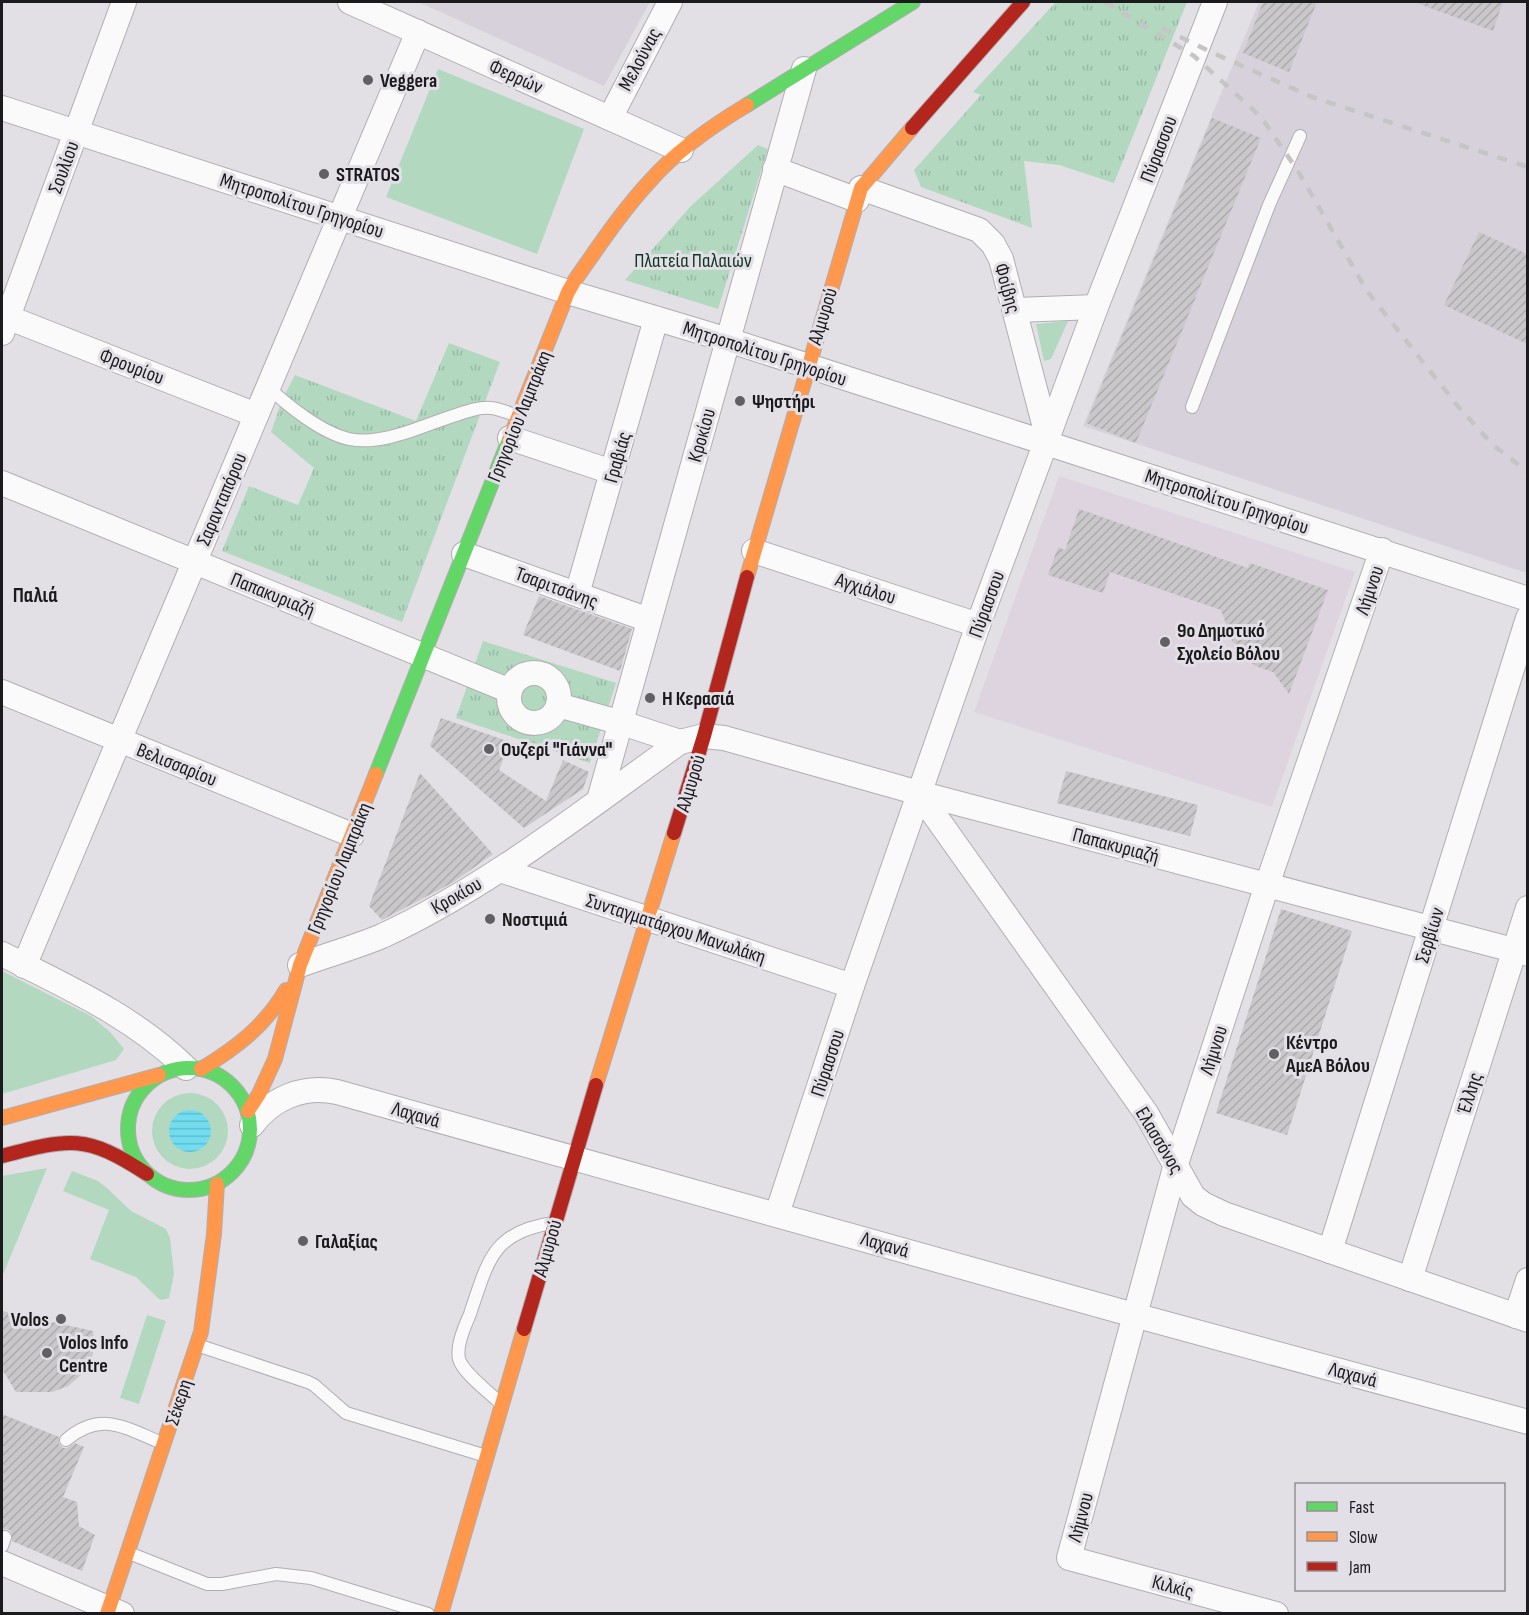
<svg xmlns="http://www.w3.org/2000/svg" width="1529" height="1615" viewBox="0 0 1529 1615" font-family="'Sofia Sans Condensed',sans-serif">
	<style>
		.built { fill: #d7d1db }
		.education { fill: #ded4e0 }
		.green { fill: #b2d8bf }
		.park { fill: url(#park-tufts) }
		.water { fill: url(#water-rules) }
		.building { fill: url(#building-hatch) }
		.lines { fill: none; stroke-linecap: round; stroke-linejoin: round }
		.lane-casing { stroke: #b0aeb2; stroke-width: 14 }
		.street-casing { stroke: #b0aeb2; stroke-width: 26 }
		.fast-casing { stroke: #b0aeb2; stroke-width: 16 }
		.slow-casing { stroke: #b0aeb2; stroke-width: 16 }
		.jam-casing { stroke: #b0aeb2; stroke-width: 16 }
		.lane { stroke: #fbfafb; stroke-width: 12 }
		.street { stroke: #fbfafb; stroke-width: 24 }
		.fast { stroke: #63d668; stroke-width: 14 }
		.slow { stroke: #ff974d; stroke-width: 14 }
		.jam { stroke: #b3261e; stroke-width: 14 }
		.rail { stroke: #c5c5c6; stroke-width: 4.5; stroke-dasharray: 10 10; stroke-linecap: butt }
		.poi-dot { fill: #615f62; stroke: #e3dfe6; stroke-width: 2 }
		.labels { text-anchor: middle; stroke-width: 6; stroke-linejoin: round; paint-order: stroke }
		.street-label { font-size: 20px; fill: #1b1a1c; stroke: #e3dfe6 }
		.poi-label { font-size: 20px; font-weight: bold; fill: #1b1a1c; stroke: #e3dfe6; text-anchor: start }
		.park-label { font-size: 20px; fill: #0d361e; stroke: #e3dfe6 }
		.neighbourhood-label { font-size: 21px; font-weight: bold; fill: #1b1a1c; stroke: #e3dfe6 }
	</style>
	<defs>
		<pattern id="park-tufts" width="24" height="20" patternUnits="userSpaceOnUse" patternTransform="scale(1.5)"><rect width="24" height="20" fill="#b2d8bf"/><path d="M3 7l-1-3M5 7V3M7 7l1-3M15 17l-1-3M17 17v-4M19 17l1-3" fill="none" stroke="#98b9a4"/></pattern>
		<pattern id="water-rules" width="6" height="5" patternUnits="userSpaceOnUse" patternTransform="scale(1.5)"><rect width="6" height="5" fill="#72dcf0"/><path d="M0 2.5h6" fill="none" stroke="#62bccd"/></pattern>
		<pattern id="building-hatch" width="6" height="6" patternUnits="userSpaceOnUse" patternTransform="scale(1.5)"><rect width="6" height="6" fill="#cac7cb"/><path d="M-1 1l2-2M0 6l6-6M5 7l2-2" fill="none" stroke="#adaaae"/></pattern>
	</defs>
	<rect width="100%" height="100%" fill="#e3e0e5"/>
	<g class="built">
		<polygon points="418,2 650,2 604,86"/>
		<polygon points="1259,2 1527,2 1527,573 1083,426"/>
	</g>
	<polygon class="education" points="1059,476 1355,572 1272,807 974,712"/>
	<g class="green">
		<polygon points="438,69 584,129 537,254 386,197"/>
		<polygon points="1068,321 1051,359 1044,361 1036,324"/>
		<polygon points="2,971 91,1016 110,1032 124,1049 116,1060 2,1094"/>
		<circle cx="190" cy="1131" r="38"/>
		<polygon points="47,1168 2,1277 2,1176"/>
		<polygon points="72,1171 98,1181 108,1189 131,1211 166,1229 170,1238 174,1274 169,1298 162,1300 159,1299 136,1277 90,1259 109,1210 63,1191"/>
		<polygon points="147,1315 166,1321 139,1404 120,1398"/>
	</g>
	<g class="park">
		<polygon points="1056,2 1187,2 1114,183 1059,165 1024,161 1032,228 921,187 914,170 981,95 973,92"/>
		<polygon points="758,145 768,149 718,309 625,280 691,206"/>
		<polygon points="449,343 500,362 402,622 222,551 249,486 298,505 314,468 271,432 282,400 295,375 416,421"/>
		<polygon points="483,641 616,683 590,763 456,718"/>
	</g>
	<circle class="water" cx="190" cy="1131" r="21"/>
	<g class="building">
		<polygon points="1263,2 1317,2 1289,72 1243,53"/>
		<polygon points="1419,2 1503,2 1493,31 1419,4"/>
		<polygon points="1212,118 1261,138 1136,443 1086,423"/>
		<polygon points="1479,232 1527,254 1527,344 1444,305"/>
		<polygon points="1079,509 1248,568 1250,563 1328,590 1289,694 1273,672 1255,666 1232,641 1221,610 1110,572 1103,593 1048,575 1058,547 1065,550"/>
		<polygon points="539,596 632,629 620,671 523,635"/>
		<polygon points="441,718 510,742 499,770 546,801 563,760 589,772 583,789 524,828 430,746"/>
		<polygon points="1066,771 1198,805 1190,836 1057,803"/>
		<polygon points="420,773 493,854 452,883 382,920 369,906"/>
		<polygon points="1281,909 1352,931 1287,1135 1216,1113"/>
		<polygon points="2,1311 93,1331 95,1345 91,1361 81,1375 68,1386 52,1392 16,1392 2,1369"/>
		<polygon points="2,1414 59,1437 59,1444 63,1448 67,1448 75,1443 84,1447 63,1497 77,1502 79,1526 95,1535 82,1571 12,1541 11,1531 7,1529 2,1530"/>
	</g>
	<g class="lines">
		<g class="lane-casing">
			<g id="lane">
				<path d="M268,387C288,406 322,433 349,439C384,446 423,425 456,415C468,411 479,407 491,408C500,409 509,413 518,416"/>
				<polyline points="1192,407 1269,205 1300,136"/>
				<polyline points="197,1345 308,1382 314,1385 346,1413 486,1456"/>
				<path d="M500,1403C489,1392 463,1373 459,1359C456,1345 465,1326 470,1314C488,1261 492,1232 553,1223"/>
				<path d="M66,1440C101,1410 125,1428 162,1443"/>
				<polyline points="2,1546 5,1537"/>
				<polyline points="129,1553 207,1584 222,1584 276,1574 311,1578 428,1614"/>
			</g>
		</g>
		<g class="street-casing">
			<g id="street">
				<polyline points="350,2 681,150"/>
				<polyline points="2,108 568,292 728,340 1528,599"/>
				<polyline points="610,118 670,2"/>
				<polyline points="775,169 857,200"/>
				<polyline points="861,188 979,230 993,244 1001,259 1048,439"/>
				<polyline points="1015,310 1096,307"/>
				<polyline points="7,317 256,415"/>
				<polyline points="2,333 124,2"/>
				<polyline points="510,438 612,472"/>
				<polyline points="2,483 510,691"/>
				<polyline points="754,551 978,625"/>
				<polyline points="464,554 649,620"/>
				<polyline points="577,594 656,319"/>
				<circle cx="534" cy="698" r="25"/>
				<polyline points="2,692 352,835"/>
				<polyline points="558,705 622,723 680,742"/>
				<polyline points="919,793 1146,1113 1193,1196 1203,1204 1224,1214 1528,1320"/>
				<polyline points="599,800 804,69"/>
				<polyline points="500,870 852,986"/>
				<path d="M2,954C67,987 133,1016 186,1068"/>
				<path d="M300,965C327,955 356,947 382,936C487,888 586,809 680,742L704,736L724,738L919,793L1528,954"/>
				<polyline points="24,966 418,32"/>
				<path d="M252,1125C272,1098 303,1085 337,1092L1134,1315L1528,1422"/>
				<polyline points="777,1214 852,986 978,625 1096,307 1215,2"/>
				<polyline points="1330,1251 1528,618"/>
				<polyline points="1410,1279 1528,908"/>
				<polyline points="1516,1316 1528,1280"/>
				<polyline points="2,1563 122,1614"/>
				<polyline points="1276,1614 1069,1558 1176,1164 1267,885 1382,550"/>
			</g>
		</g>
		<g class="fast-casing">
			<g id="fast">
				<polyline points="747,105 913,2"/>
				<polyline points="376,774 509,440"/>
				<circle cx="189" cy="1129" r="61"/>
			</g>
		</g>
		<g class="slow-casing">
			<g id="slow">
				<path d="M509,440L568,292L575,280C599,246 622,211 650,181C677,150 712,126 747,105"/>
				<polyline points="747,577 861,188 912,128"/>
				<path d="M201,1069C236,1048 265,1026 286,990"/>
				<polyline points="596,1085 674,833"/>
				<polyline points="248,1111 259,1094 275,1059 300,965 376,774"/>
				<polyline points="2,1118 159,1075"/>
				<polyline points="107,1614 201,1332 214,1234 217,1184"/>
				<polyline points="441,1614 524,1329"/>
			</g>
		</g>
		<g class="jam-casing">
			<g id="jam">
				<polyline points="912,128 1023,2"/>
				<polyline points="674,833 704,736 747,577"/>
				<path d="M2,1156C70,1138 86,1134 147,1174"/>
				<polyline points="524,1329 596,1085"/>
			</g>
		</g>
		<use href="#lane" class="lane"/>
		<use href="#street" class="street"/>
		<use href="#fast" class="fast"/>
		<use href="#slow" class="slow"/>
		<use href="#jam" class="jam"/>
		<g class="rail">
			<polyline points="1105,2 1194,56 1261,117 1298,171 1367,291 1456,404 1493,445 1528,472"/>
			<polyline points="1162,28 1213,53 1312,97 1528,167"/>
		</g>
	</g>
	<g class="poi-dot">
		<circle cx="368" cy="80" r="6"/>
		<circle cx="324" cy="174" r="6"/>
		<circle cx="740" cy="401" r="6"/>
		<circle cx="1165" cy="642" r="6"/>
		<circle cx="650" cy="698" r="6"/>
		<circle cx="489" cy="749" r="6"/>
		<circle cx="490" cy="919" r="6"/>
		<circle cx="1274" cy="1054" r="6"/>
		<circle cx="303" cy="1241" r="6"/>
		<circle cx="61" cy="1319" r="6"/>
		<circle cx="47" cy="1353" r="6"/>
	</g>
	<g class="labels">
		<g class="street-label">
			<text transform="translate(639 59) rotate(-62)" y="7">Μελούνας</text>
			<text transform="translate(516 76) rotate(24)" y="7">Φερρών</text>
			<text transform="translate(1158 149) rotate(-69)" y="7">Πύρασσου</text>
			<text transform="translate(63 167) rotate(-70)" y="7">Σουλίου</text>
			<text transform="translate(302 205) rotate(18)" y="7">Μητροπολίτου Γρηγορίου</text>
			<text transform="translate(1008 288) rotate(74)" y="7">Φοίβης</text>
			<text transform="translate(822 316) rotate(-73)" y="7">Αλμυρού</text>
			<text transform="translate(765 353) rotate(18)" y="7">Μητροπολίτου Γρηγορίου</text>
			<text transform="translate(132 366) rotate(21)" y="7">Φρουρίου</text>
			<text transform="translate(519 416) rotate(-68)" y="7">Γρηγορίου Λαμπράκη</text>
			<text transform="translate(701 435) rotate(-74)" y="7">Κροκίου</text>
			<text transform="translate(617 457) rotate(-74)" y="7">Γραβιάς</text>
			<text transform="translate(221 499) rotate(-67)" y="7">Σαρανταπόρου</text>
			<text transform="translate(1227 501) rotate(18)" y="7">Μητροπολίτου Γρηγορίου</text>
			<text transform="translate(557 587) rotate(20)" y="7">Τσαριτσάνης</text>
			<text transform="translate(866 588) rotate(18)" y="7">Αγχιάλου</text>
			<text transform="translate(1369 590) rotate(-71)" y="7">Λήμνου</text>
			<text transform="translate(273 594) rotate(22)" y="7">Παπακυριαζή</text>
			<text transform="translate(986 604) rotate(-70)" y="7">Πύρασσου</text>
			<text transform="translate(177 764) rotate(22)" y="7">Βελισσαρίου</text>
			<text transform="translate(690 783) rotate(-73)" y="7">Αλμυρού</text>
			<text transform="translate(1116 845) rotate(15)" y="7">Παπακυριαζή</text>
			<text transform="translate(339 868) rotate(-68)" y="7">Γρηγορίου Λαμπράκη</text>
			<text transform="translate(456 895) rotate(-30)" y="7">Κροκίου</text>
			<text transform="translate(676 928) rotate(18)" y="7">Συνταγματάρχου Μανωλάκη</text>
			<text transform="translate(1429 935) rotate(-73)" y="7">Σερβίων</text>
			<text transform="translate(1213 1050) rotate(-72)" y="7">Λήμνου</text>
			<text transform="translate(827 1063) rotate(-72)" y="7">Πύρασσου</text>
			<text transform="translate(1469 1093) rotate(-72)" y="7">Έλλης</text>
			<text transform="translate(416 1114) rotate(16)" y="7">Λαχανά</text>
			<text transform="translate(1160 1140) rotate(59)" y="7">Ελασσόνος</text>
			<text transform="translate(885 1244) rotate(16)" y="7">Λαχανά</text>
			<text transform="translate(547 1248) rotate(-74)" y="7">Αλμυρού</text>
			<text transform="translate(1353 1374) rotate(15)" y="7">Λαχανά</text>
			<text transform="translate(178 1402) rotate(-72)" y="7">Σέκερη</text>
			<text transform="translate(1080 1517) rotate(-75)" y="7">Λήμνου</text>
			<text transform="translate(1173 1586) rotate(15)" y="7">Κιλκίς</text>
		</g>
		<g class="poi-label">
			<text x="380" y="87">Veggera</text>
			<text x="336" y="181">STRATOS</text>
			<text x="752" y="408">Ψηστήρι</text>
			<text x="1177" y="637">9ο Δημοτικό<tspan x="1177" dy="23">Σχολείο Βόλου</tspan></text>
			<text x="662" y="705">Η Κερασιά</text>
			<text x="501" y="756">Ουζερί "Γιάννα"</text>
			<text x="502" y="926">Νοστιμιά</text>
			<text x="1286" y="1049">Κέντρο<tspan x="1286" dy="23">ΑμεΑ Βόλου</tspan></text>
			<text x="315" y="1248">Γαλαξίας</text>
			<text x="49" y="1326" text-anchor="end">Volos</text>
			<text x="59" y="1349">Volos Info<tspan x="59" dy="23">Centre</tspan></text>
		</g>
		<g class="park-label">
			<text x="693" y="267">Πλατεία Παλαιών</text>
		</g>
		<g class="neighbourhood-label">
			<text x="35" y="602">Παλιά</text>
		</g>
	</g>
	<rect width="1529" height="1615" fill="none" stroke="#1b1a1c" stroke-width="6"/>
	<rect x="1295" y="1483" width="210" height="108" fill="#e3dfe6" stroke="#939095" stroke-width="1.5"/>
	<rect x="1307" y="1502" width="30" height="9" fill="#63d668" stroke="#939095" stroke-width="1.5"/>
	<text x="1349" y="1513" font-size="18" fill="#1b1a1c">Fast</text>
	<rect x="1307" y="1532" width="30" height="9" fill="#ff974d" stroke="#939095" stroke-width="1.5"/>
	<text x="1349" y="1543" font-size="18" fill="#1b1a1c">Slow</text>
	<rect x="1307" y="1562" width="30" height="9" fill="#b3261e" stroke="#939095" stroke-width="1.5"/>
	<text x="1349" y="1573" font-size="18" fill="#1b1a1c">Jam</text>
</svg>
